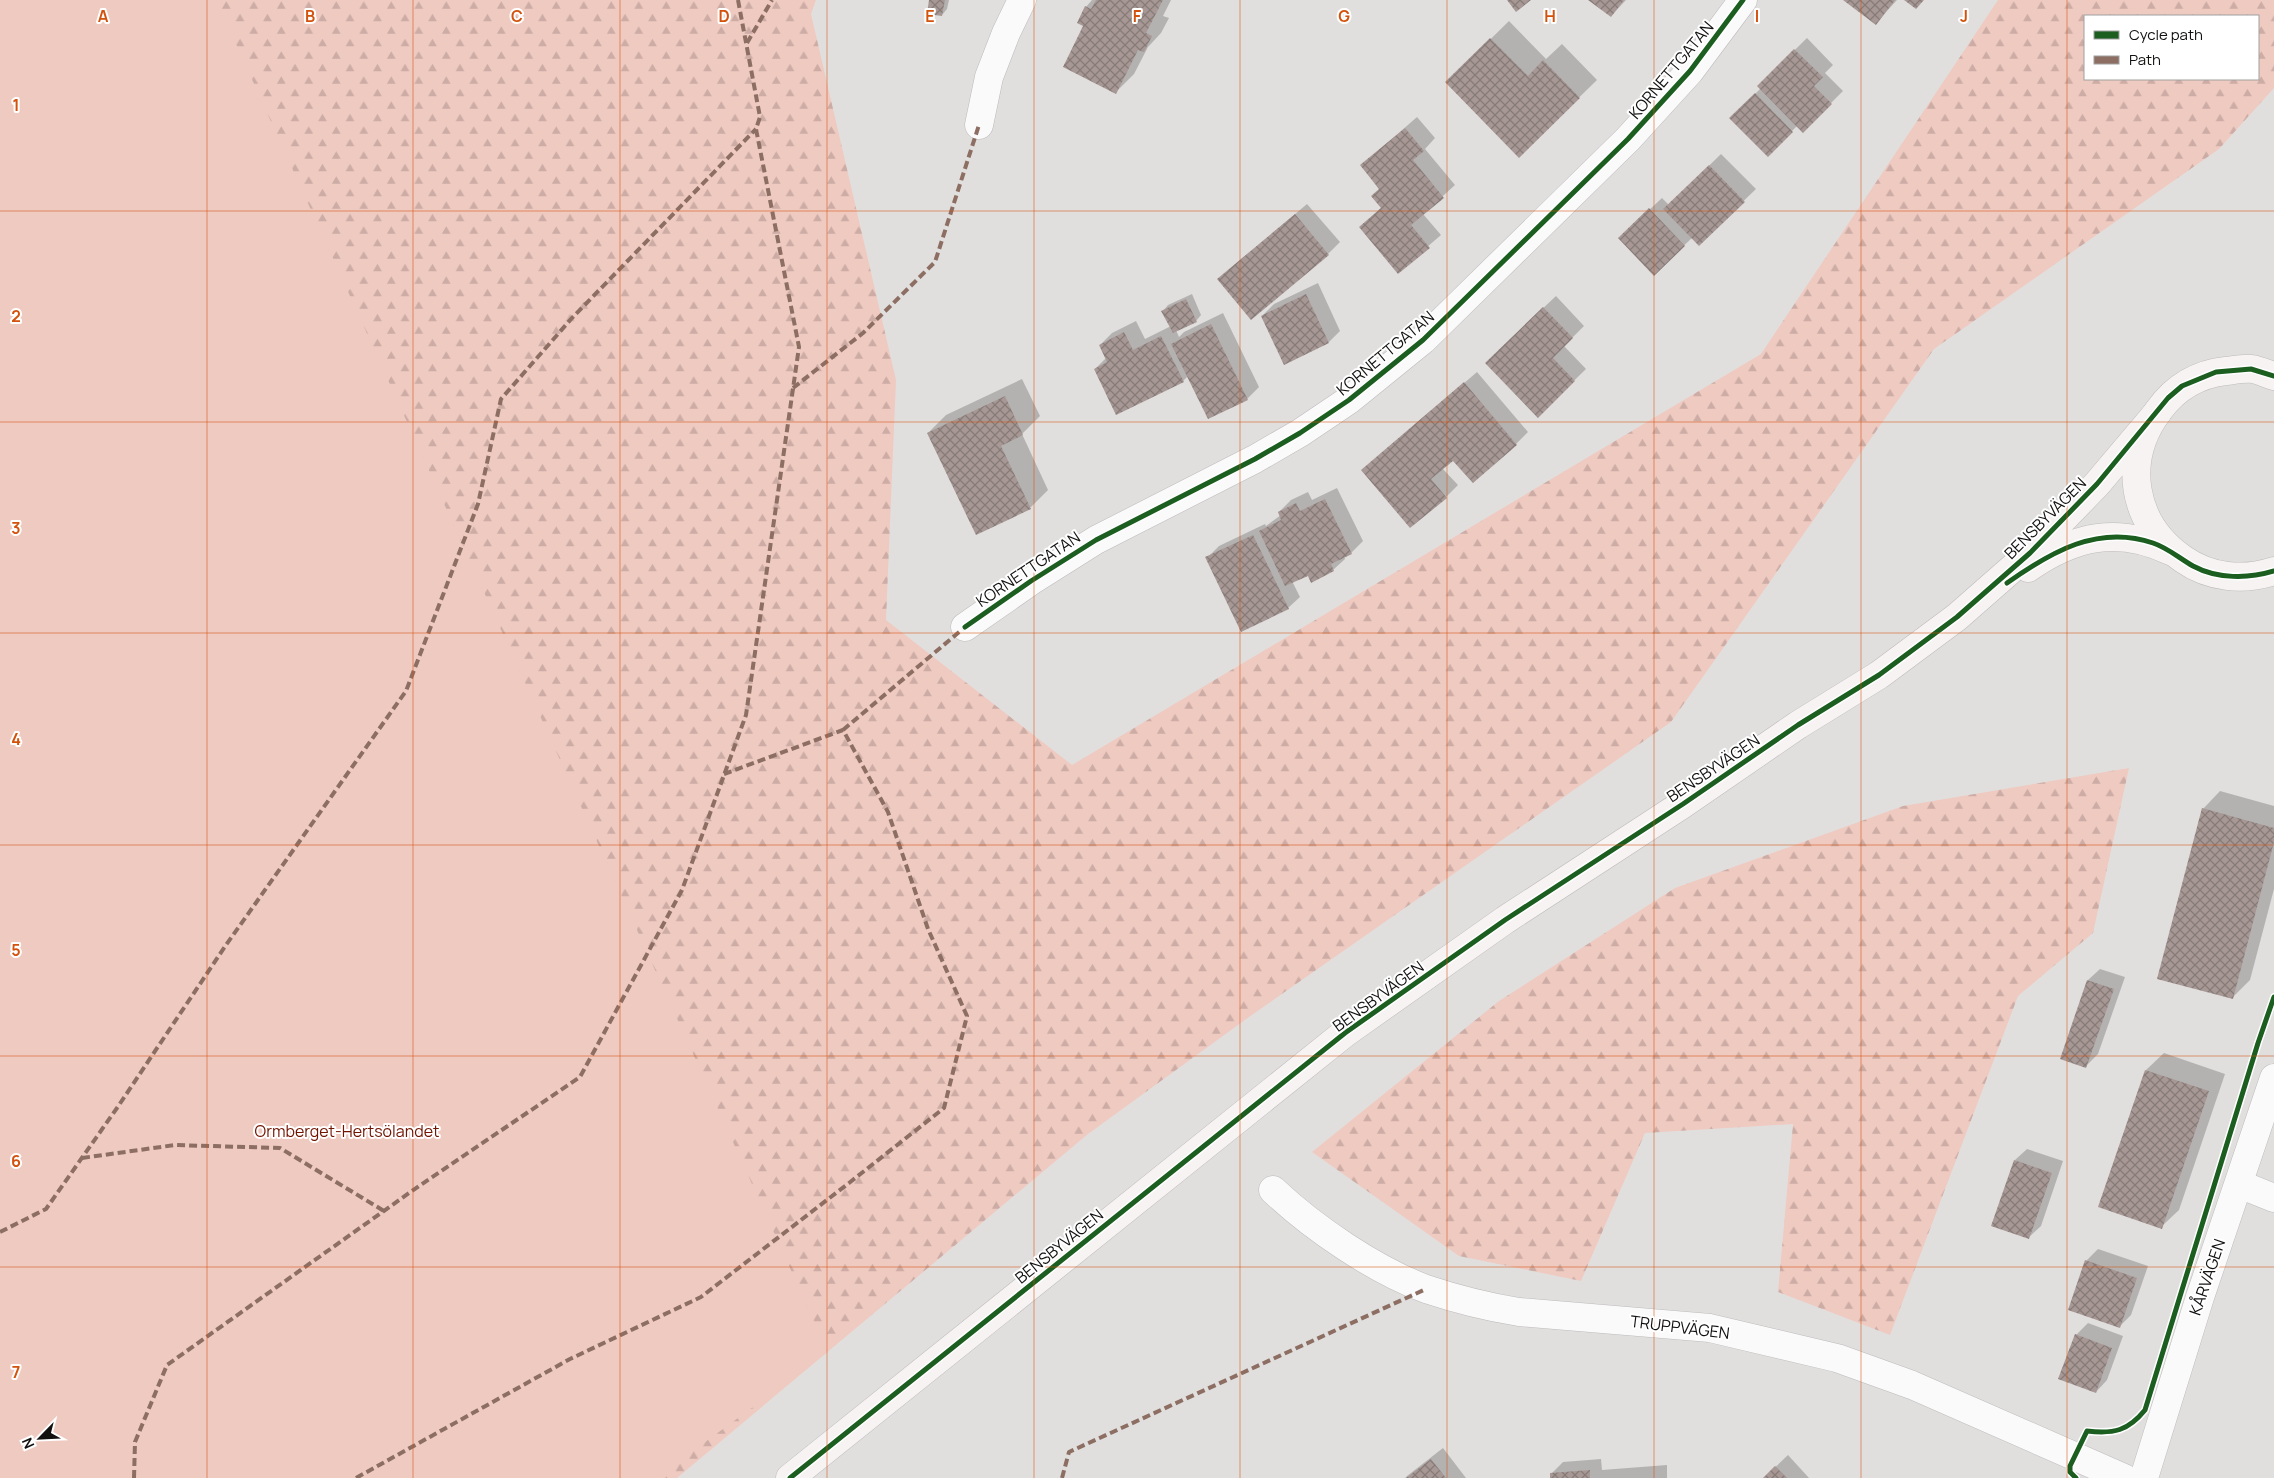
<svg xmlns="http://www.w3.org/2000/svg" width="2274" height="1478" viewBox="0 0 2274 1478" font-family="Manrope,sans-serif">
	<style>
		.forest { fill: url(#forest-firs); fill-rule: evenodd }
		.green { fill: #efcac1 }
		.shadow { fill: #0003 }
		.building { fill: url(#building-cross-hatch) }
		.lines { fill: none; stroke-linecap: round; stroke-linejoin: round }
		.minor-casing { stroke: #bdbbbb; stroke-width: 29 }
		.secondary-casing { stroke: #bdbbbb; stroke-width: 29 }
		.minor { stroke: #fafafa; stroke-width: 28 }
		.secondary { stroke: #f6f3f2; stroke-width: 28 }
		.quiet { stroke: #8d6e63; stroke-width: 4; stroke-dasharray: 8 4; stroke-linecap: butt }
		.cycleway-casing { stroke: #fff; stroke-width: 8 }
		.cycleway { stroke: #1b5e20; stroke-width: 5 }
		.grid { fill: none; stroke: #d3520c; stroke-width: 1; stroke-opacity: 0.55 }
		.labels { text-anchor: middle; stroke-width: 4; stroke-linejoin: round; paint-order: stroke }
		.street-label { font-size: 16px; fill: #121110; stroke: #fff }
		.park-label { font-size: 16px; fill: #721400; stroke: #fff }
		.grid-label { font-size: 16px; text-anchor: middle; font-weight: bold; fill: #d3520c; stroke: #fff; stroke-width: 4; stroke-linejoin: round; paint-order: stroke }
	</style>
	<defs>
		<pattern id="forest-firs" width="22" height="20" patternUnits="userSpaceOnUse" patternTransform="scale(1.25)"><rect width="22" height="20" fill="#efcac1"/><path d="M5 1l3.5 6h-7zM16 11l3.5 6h-7z" fill="#ccaca5"/></pattern>
		<pattern id="building-cross-hatch" width="8" height="8" patternUnits="userSpaceOnUse" patternTransform="scale(1.25)"><rect width="8" height="8" fill="#a79895"/><path d="M0 0l8 8M0 8l8-8" fill="none" stroke="#877b78"/></pattern>
	</defs>
	<rect width="100%" height="100%" fill="#e1dfde"/>
	<g class="forest">
		<path d="M0,0H816L811,14L896,380L886,620L1072,765L1761,354L1998,0H2274V88L2219,149L1934,349L1671,722L1249,1017L1088,1134L677,1478H0ZM2085,16H2258V79H2085Z"/>
		<polygon points="2129,768 2093,933 2018,996 1890,1335 1778,1292 1793,1124 1645,1133 1581,1281 1459,1256 1312,1152 1499,1001 1675,888 1903,806"/>
	</g>
	<polygon class="green" points="0,0 216,0 828,1352 656,1478 0,1478"/>
	<g class="shadow">
		<polygon points="930,0 949,0 947,9 942,15"/>
		<polygon points="1092,0 1171,0 1163,16 1169,18 1161,33 1148,47 1134,74 1116,92 1085,26 1086,7"/>
		<polygon points="1591,0 1626,0 1611,16"/>
		<polygon points="1845,0 1897,0 1876,23"/>
		<polygon points="1509,21 1546,59 1562,44 1597,80 1519,156 1447,82"/>
		<polygon points="1807,38 1833,65 1825,73 1843,91 1803,131 1797,126 1768,155 1731,118 1761,88 1758,86"/>
		<polygon points="1417,117 1435,138 1425,149 1455,185 1423,214 1441,235 1398,272 1361,227 1382,207 1380,188 1361,166"/>
		<polygon points="1721,154 1756,189 1699,244 1693,237 1654,274 1632,226 1662,198 1669,205"/>
		<polygon points="1307,204 1340,242 1328,254 1231,268"/>
		<polygon points="1318,283 1340,331 1329,342 1262,316 1274,304"/>
		<polygon points="1192,294 1201,315 1196,321 1176,330 1179,337 1184,332 1223,313 1259,387 1247,399 1188,376 1183,381 1095,369 1106,358 1100,345 1112,333 1136,321 1145,339 1171,326 1163,311 1168,305"/>
		<polygon points="1556,296 1584,326 1564,346 1586,369 1538,416 1498,351"/>
		<polygon points="1477,372 1528,432 1516,444 1473,481 1453,459 1442,468 1458,485 1446,497 1363,470"/>
		<polygon points="1022,379 1040,416 1022,434 1048,490 1031,507 977,533 928,433 946,415"/>
		<polygon points="1337,488 1363,541 1351,553 1344,556 1345,559 1333,570 1308,574 1292,581 1300,597 1288,608 1207,558 1219,546 1265,524 1266,526 1281,515 1279,512 1291,500 1308,492 1312,500"/>
		<polygon points="2220,791 2274,806 2274,889 2250,980 2232,998 2203,809"/>
		<polygon points="2100,969 2125,977 2098,1054 2086,1066 2088,980"/>
		<polygon points="2164,1053 2225,1074 2179,1210 2161,1227 2146,1070"/>
		<polygon points="2027,1149 2063,1161 2041,1226 2029,1237 2015,1160"/>
		<polygon points="2098,1249 2148,1266 2131,1315 2120,1326 2086,1261"/>
		<polygon points="2088,1323 2123,1336 2107,1380 2096,1392 2076,1335"/>
		<polygon points="1443,1448 1466,1478 1405,1478 1407,1476"/>
		<polygon points="1788,1455 1809,1478 1764,1478"/>
		<polygon points="1601,1459 1602,1470 1667,1465 1667,1478 1552,1478 1551,1474 1563,1462"/>
	</g>
	<g class="building">
		<polygon points="929,0 945,0 942,16 927,14"/>
		<polygon points="1096,0 1163,0 1146,33 1152,36 1144,52 1138,50 1116,94 1063,67 1083,26 1077,23 1085,6 1091,9"/>
		<polygon points="1507,0 1531,0 1516,12"/>
		<polygon points="1588,0 1624,0 1611,17"/>
		<polygon points="1843,0 1895,0 1876,25"/>
		<polygon points="1904,0 1924,0 1916,9"/>
		<polygon points="1490,38 1528,76 1543,60 1580,98 1519,158 1445,82"/>
		<polygon points="1794,49 1823,77 1814,86 1832,104 1803,133 1757,86"/>
		<polygon points="1755,93 1793,132 1768,157 1729,118"/>
		<polygon points="1405,128 1424,151 1413,160 1444,198 1411,225 1430,248 1398,274 1359,227 1381,208 1371,196 1379,189 1360,165"/>
		<polygon points="1709,165 1745,202 1699,246 1663,209"/>
		<polygon points="1649,208 1685,246 1654,276 1618,238"/>
		<polygon points="1295,214 1329,255 1251,320 1217,279"/>
		<polygon points="1306,294 1329,343 1284,365 1261,316"/>
		<polygon points="1186,299 1197,322 1173,333 1161,311"/>
		<polygon points="1543,307 1573,338 1553,358 1575,381 1538,418 1485,363"/>
		<polygon points="1211,324 1248,400 1208,419 1171,344"/>
		<polygon points="1124,332 1133,350 1161,336 1184,382 1116,415 1094,369 1107,362 1099,345"/>
		<polygon points="1464,382 1517,445 1473,483 1453,461 1431,479 1447,498 1410,528 1361,470"/>
		<polygon points="1005,396 1023,435 1001,446 1031,509 976,535 927,433"/>
		<polygon points="1325,499 1352,554 1331,564 1334,571 1311,583 1308,576 1285,586 1259,531 1281,520 1278,512 1296,503 1300,511"/>
		<polygon points="1253,535 1289,609 1241,632 1205,557"/>
		<polygon points="2202,808 2274,828 2274,842 2233,999 2157,979"/>
		<polygon points="2087,980 2114,989 2086,1068 2060,1059"/>
		<polygon points="2145,1070 2209,1091 2162,1229 2098,1207"/>
		<polygon points="2014,1160 2052,1173 2029,1239 1991,1226"/>
		<polygon points="2085,1260 2137,1278 2120,1328 2068,1310"/>
		<polygon points="2075,1334 2112,1348 2096,1393 2058,1379"/>
		<polygon points="1431,1459 1446,1478 1406,1478"/>
		<polygon points="1775,1466 1787,1478 1763,1478"/>
		<polygon points="1590,1470 1590,1478 1550,1478 1550,1473"/>
	</g>
	<g class="lines">
		<g class="minor-casing">
			<g id="minor">
				<polyline points="979,125 989,77 1006,33 1022,0"/>
				<polyline points="965,627 1031,581 1096,540 1255,459 1300,433 1349,400 1423,340 1628,139 1690,71 1743,0"/>
				<polyline points="2239,1184 2274,1198"/>
				<path d="M1273,1190C1313,1228 1375,1270 1426,1289C1456,1299 1488,1307 1519,1312L1710,1328L1837,1358L1912,1385L2124,1478"/>
				<polyline points="2144,1478 2200,1297 2274,1078"/>
			</g>
		</g>
		<g class="secondary-casing">
			<g id="secondary">
				<path d="M2274,376C2267,374 2259,370 2252,369C2244,368 2234,370 2226,371C2198,374 2175,388 2159,410C2121,460 2132,524 2183,559C2210,578 2243,581 2274,571"/>
				<path d="M2028,568C2074,536 2118,526 2170,551"/>
				<polyline points="790,1478 1345,1033 1505,920 1683,804 1798,725 1879,675 1957,617 2030,553 2097,484 2157,413"/>
			</g>
		</g>
		<use href="#minor" class="minor"/>
		<use href="#secondary" class="secondary"/>
		<g class="quiet">
			<polyline points="747,43 772,0"/>
			<polyline points="793,388 863,333 935,262 979,125"/>
			<polyline points="843,730 965,627"/>
			<polyline points="82,1158 175,1145 280,1148 384,1211"/>
			<polyline points="0,1232 46,1209 117,1108 226,945 406,691 478,504 501,399 572,318 756,129"/>
			<polyline points="134,1478 135,1442 167,1365 419,1186 580,1077 682,890 746,715 799,347 756,129 760,117 738,0"/>
			<polyline points="356,1478 570,1359 701,1297 849,1183 944,1108 967,1016 928,929 888,812 843,730 724,774"/>
			<polyline points="1062,1478 1069,1452 1426,1289"/>
		</g>
		<g class="cycleway-casing">
			<g id="cycleway">
				<path d="M2007,583C2051,552 2098,524 2153,543C2168,548 2179,558 2193,566C2217,579 2248,579 2274,571"/>
				<polyline points="965,627 1031,581 1096,540 1255,459 1300,433 1349,400 1423,340 1628,139 1690,71 1743,0"/>
				<polyline points="790,1478 1345,1033 1505,920 1683,804 1798,725 1879,675 1957,617 2030,553 2097,484 2168,398 2182,386 2216,372 2251,369 2274,376"/>
				<path d="M2076,1478L2070,1472V1466L2087,1431C2114,1434 2128,1431 2145,1410L2258,1043L2274,997"/>
			</g>
		</g>
		<use href="#cycleway" class="cycleway"/>
	</g>
	<path class="grid" d="M207,0V1478M413,0V1478M620,0V1478M827,0V1478M1034,0V1478M1240,0V1478M1447,0V1478M1654,0V1478M1861,0V1478M2067,0V1478M0,211H2274M0,422H2274M0,633H2274M0,845H2274M0,1056H2274M0,1267H2274"/>
	<g class="labels">
		<g class="street-label">
			<text transform="translate(1671 70) rotate(-50)" y="6">KORNETTGATAN</text>
			<text transform="translate(1385 353) rotate(-40)" y="6">KORNETTGATAN</text>
			<text transform="translate(2045 518) rotate(-45)" y="6">BENSBYVÄGEN</text>
			<text transform="translate(1028 569) rotate(-34)" y="6">KORNETTGATAN</text>
			<text transform="translate(1713 768) rotate(-34)" y="6">BENSBYVÄGEN</text>
			<text transform="translate(1378 996) rotate(-36)" y="6">BENSBYVÄGEN</text>
			<text transform="translate(1059 1246) rotate(-39)" y="6">BENSBYVÄGEN</text>
			<text transform="translate(2207 1277) rotate(-71)" y="6">KÅRVÄGEN</text>
			<text transform="translate(1680 1327) rotate(7)" y="6">TRUPPVÄGEN</text>
		</g>
		<g class="park-label">
			<text x="347" y="1137">Ormberget-Hertsölandet</text>
		</g>
	</g>
	<g class="grid-label">
		<text x="103" y="22">A</text>
		<text x="310" y="22">B</text>
		<text x="517" y="22">C</text>
		<text x="724" y="22">D</text>
		<text x="930" y="22">E</text>
		<text x="1137" y="22">F</text>
		<text x="1344" y="22">G</text>
		<text x="1550" y="22">H</text>
		<text x="1757" y="22">I</text>
		<text x="1964" y="22">J</text>
		<text x="16" y="111">1</text>
		<text x="16" y="322">2</text>
		<text x="16" y="534">3</text>
		<text x="16" y="745">4</text>
		<text x="16" y="956">5</text>
		<text x="16" y="1167">6</text>
		<text x="16" y="1378">7</text>
	</g>
	<rect x="2084" y="15" width="175" height="65" fill="#ffffff" stroke="#a0a09f"/>
	<rect x="2094" y="31" width="25" height="8" fill="#1b5e20" stroke="#a0a09f"/>
	<text x="2129" y="40" font-size="15" fill="#121110">Cycle path</text>
	<rect x="2094" y="56" width="25" height="8" fill="#8d6e63" stroke="#a0a09f"/>
	<text x="2129" y="65" font-size="15" fill="#121110">Path</text>
	<g transform="translate(40 1438) rotate(246)" stroke="#ffffff" stroke-width="4" paint-order="stroke">
	<path d="M0-4L9 19L0 12L-9 19Z" fill="#121110"/>
	<text y="-8" font-size="14" font-weight="bold" text-anchor="middle" fill="#121110">N</text>
	</g>
</svg>
